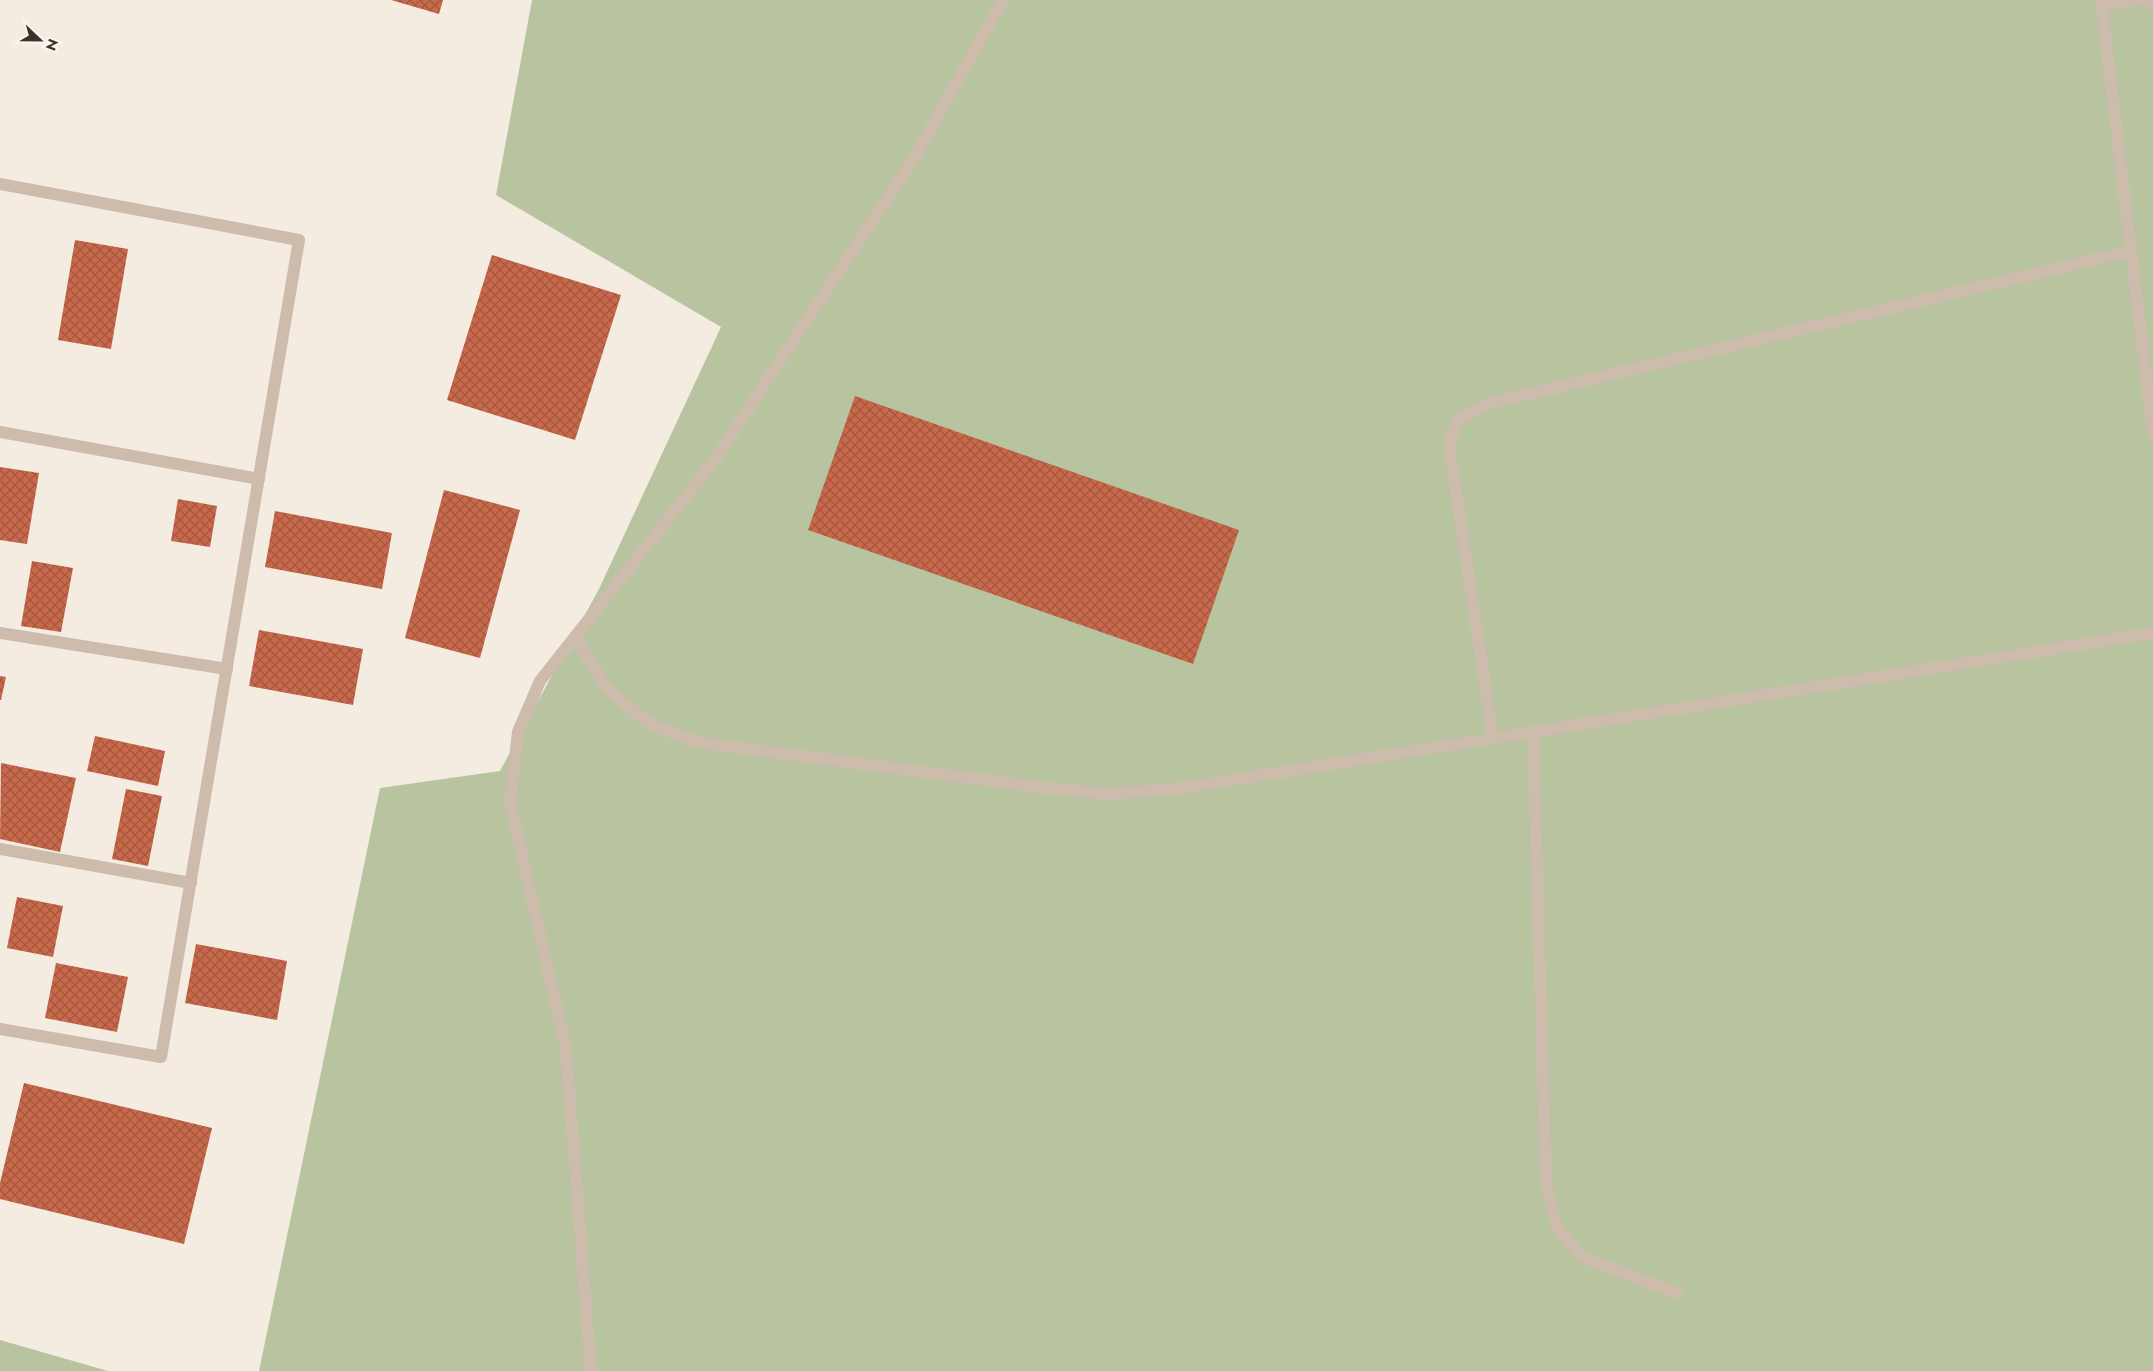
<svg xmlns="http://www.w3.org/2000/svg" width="2153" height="1371" viewBox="0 0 2153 1371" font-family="Jost,sans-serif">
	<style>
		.grass { fill: #b8c4a0 }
		.building { fill: url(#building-cross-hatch) }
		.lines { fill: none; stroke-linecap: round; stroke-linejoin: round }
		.service { stroke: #cdbbac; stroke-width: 12 }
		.minor { stroke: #cdbbac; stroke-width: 12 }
	</style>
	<defs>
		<pattern id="building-cross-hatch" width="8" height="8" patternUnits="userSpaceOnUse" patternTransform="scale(1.25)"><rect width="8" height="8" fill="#c8694b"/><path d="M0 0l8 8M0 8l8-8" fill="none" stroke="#a4573f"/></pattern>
	</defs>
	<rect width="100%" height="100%" fill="#f4ebe1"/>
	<g class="grass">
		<polygon points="532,0 2153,0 2153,1371 259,1371 380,788 500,771 599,589 721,327 496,195"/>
		<polygon points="0,1340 108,1371 0,1371"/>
	</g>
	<g class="building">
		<polygon points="391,0 443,0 439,14"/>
		<polygon points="75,240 128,249 111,349 58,340"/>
		<polygon points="492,255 621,295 575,440 447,400"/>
		<polygon points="855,396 1239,530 1193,664 808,530"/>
		<polygon points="0,467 39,473 27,544 0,540"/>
		<polygon points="444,490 520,510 480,658 405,638"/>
		<polygon points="178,499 217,506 210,547 171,541"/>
		<polygon points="275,511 392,533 382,589 265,567"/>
		<polygon points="32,561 73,568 61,632 21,626"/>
		<polygon points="259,630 363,649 353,705 249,686"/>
		<polygon points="0,676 6,677 1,700 0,700"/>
		<polygon points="95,736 165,751 158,786 87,771"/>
		<polygon points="1,763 76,778 60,852 0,839"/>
		<polygon points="126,789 162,796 148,866 112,859"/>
		<polygon points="17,897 63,906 53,957 7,948"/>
		<polygon points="196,944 287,961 277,1020 185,1003"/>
		<polygon points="56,963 128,977 117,1032 45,1018"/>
		<polygon points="24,1083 212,1128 184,1244 0,1199 0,1183"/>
	</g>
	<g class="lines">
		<g class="service">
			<polyline points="0,184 299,240 161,1057 0,1029"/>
			<polyline points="0,432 259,479"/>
			<polyline points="0,633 227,669"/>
			<polyline points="1533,732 1546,1183 1557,1228 1582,1257 1677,1293"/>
			<polyline points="0,849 191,883"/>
		</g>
		<g class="minor">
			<polyline points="2101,0 2153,435"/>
			<polyline points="2145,0 2153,2"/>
			<polyline points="2102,5 2138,0"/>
			<polyline points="575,637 607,688 651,725 701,743 1048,788 1108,794 1175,789 2153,633"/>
			<polyline points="1493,738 1449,444 1458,421 1486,404 2131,251"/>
			<polyline points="591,1371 566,1049 510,803 518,732 540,681 714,461 914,158 1003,0"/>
		</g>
	</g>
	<g transform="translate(40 40) rotate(112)" stroke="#fbf5ee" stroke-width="4" paint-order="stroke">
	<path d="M0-4L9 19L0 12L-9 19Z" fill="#3b302b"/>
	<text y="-8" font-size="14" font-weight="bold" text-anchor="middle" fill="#3b302b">N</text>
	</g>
</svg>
